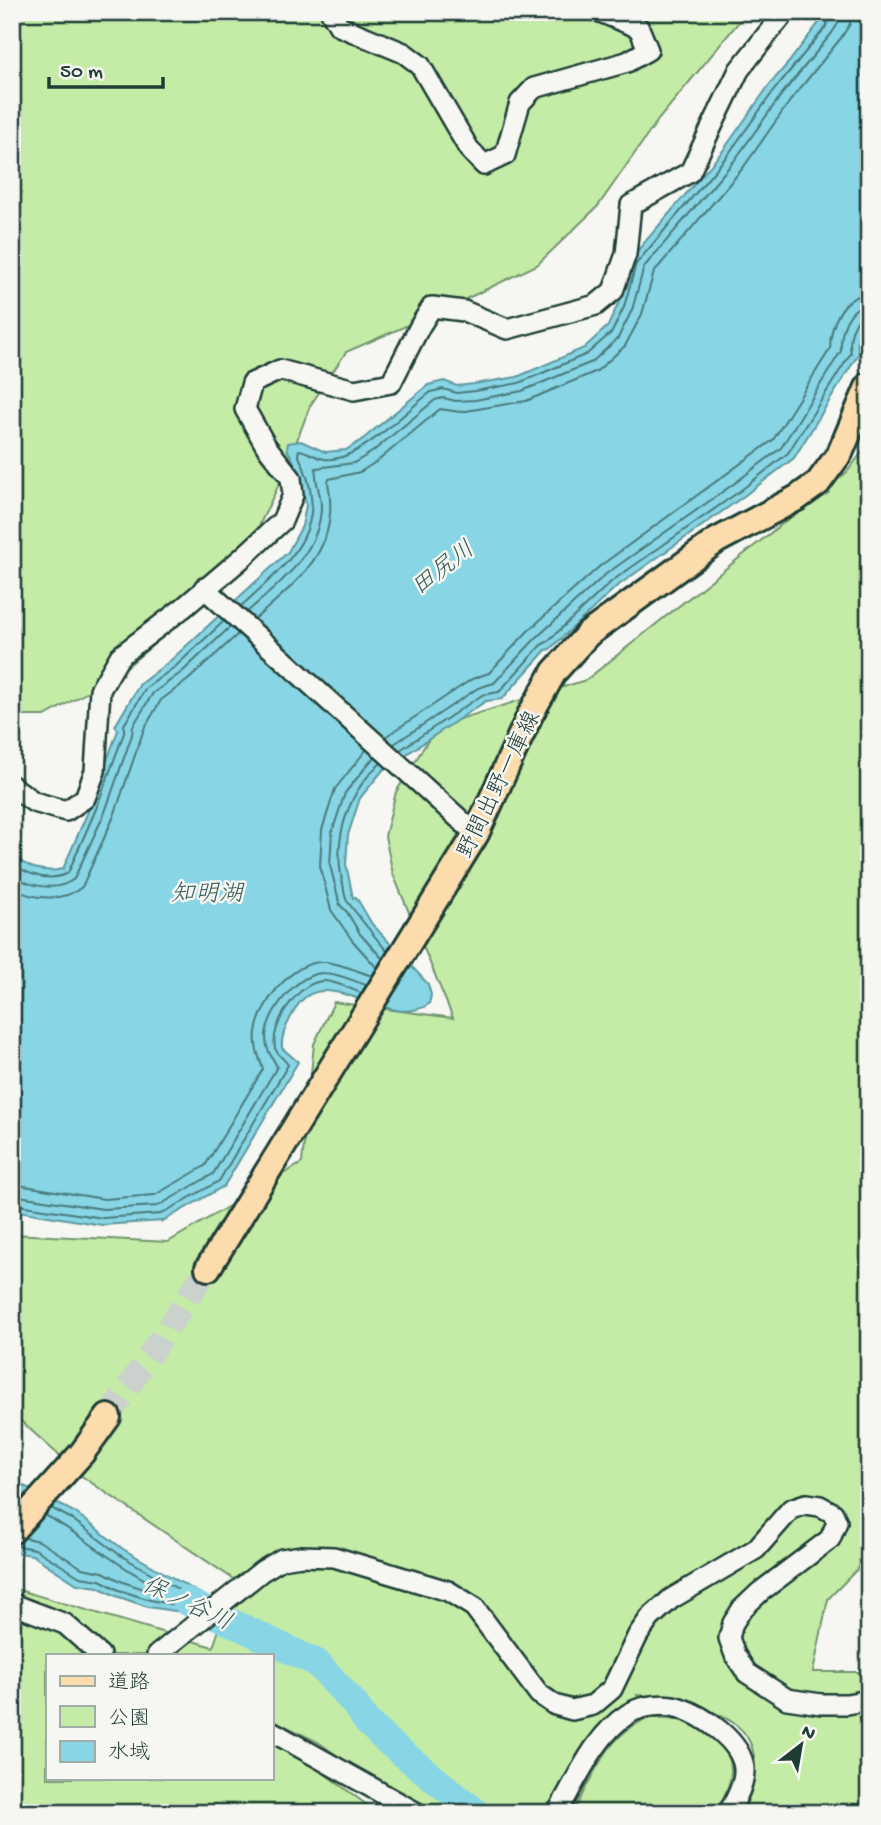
<svg xmlns="http://www.w3.org/2000/svg" width="881" height="1825" viewBox="0 0 881 1825" font-family="'Gochi Hand','Klee One',sans-serif">
	<style>
		.green { fill: #c4eca7; stroke: #72946e; stroke-width: 2 }
		.water { fill: #87d5e5; stroke: #5d989e; stroke-width: 2 }
		.lines { fill: none; stroke-linecap: round; stroke-linejoin: round }
		.shore { stroke: #497a7b; stroke-width: 2 }
		.river { stroke: #87d5e5; stroke-width: 28 }
		.major-tunnel { stroke: #cbd1cc; stroke-width: 24; stroke-dasharray: 24 12; stroke-linecap: butt }
		.minor-casing { stroke: #1f3d34; stroke-width: 24 }
		.major-casing { stroke: #1f3d34; stroke-width: 30 }
		.minor { stroke: #f6f6f2; stroke-width: 19 }
		.major { stroke: #fcdcac; stroke-width: 24 }
		.labels { text-anchor: middle; stroke-width: 5; stroke-linejoin: round; paint-order: stroke }
		.street-label { font-size: 23px; fill: #1f3d34; stroke: #f6f6f2 }
		.water-label { font-size: 24px; font-style: italic; fill: #345b57; stroke: #f6f6f2 }
	</style>
	<rect width="100%" height="100%" fill="#f6f6f2"/>
	<filter id="ink" filterUnits="userSpaceOnUse"><feTurbulence type="fractalNoise" baseFrequency=".0143" numOctaves="2"/><feDisplacementMap in="SourceGraphic" scale="14" xChannelSelector="R" yChannelSelector="G"/><feConvolveMatrix kernelMatrix="1 2 1 2 8 2 1 2 1" color-interpolation-filters="sRGB"/></filter>
	<g filter="url(#ink)">
		<g class="green">
			<polygon points="12,12 747,12 658,120 598,206 537,265 445,309 346,352 310,406 284,474 256,532 189,615 116,676 45,716 12,716"/>
			<path d="M869,443V1557L828,1599L813,1672H869V1806L865,1813H741C758,1787 763,1745 735,1724C724,1716 698,1705 685,1701C671,1696 652,1697 637,1695L638,1698L612,1712L596,1728L573,1772L547,1813H425L388,1792L318,1742L271,1719V1655H47V1778H271V1739L284,1744L378,1813H12V1588L213,1647L236,1581L83,1477L12,1413V1234L168,1242L302,1163L314,1044L334,1002L453,1018L393,874L385,836L396,792L437,726L586,680L847,472Z"/>
			<path d="M652,1718C659,1718 668,1717 674,1719C699,1724 732,1743 731,1771C731,1786 722,1799 716,1813H573C591,1778 611,1727 652,1718Z"/>
		</g>
		<g class="water">
			<path d="M827,12H869V317C860,328 855,340 859,353L794,458L744,496L616,587L550,649L546,650L502,699L486,701L383,770L360,798L348,835L346,864L353,898L356,897L372,924L428,984L431,995L429,1004C386,1033 321,955 293,1013C287,1025 281,1034 282,1048L298,1062L224,1186L163,1221L102,1225L12,1210V856C28,867 43,874 63,869L90,807L118,730L115,726L140,684L171,660L288,552L302,526L306,505L299,472L287,449L288,443L301,441L325,452L346,450L363,439L428,385L444,381L457,386L474,384L517,377L584,348L608,326L618,304L626,264L722,152L770,84L789,62Z"/>
			<polygon points="12,1476 18,1483 76,1513 123,1549 206,1597 218,1611 220,1618 209,1620 182,1612 148,1607 116,1596 98,1587 77,1584 32,1555 12,1552"/>
		</g>
		<g class="lines">
			<g class="shore">
				<path d="M241,606C292,560 334,528 298,454L299,450C308,451 316,458 325,459C358,463 405,411 431,392L443,389L457,393L475,391L519,383L587,354L612,332L624,307L636,264L727,156L775,89L825,28L832,12"/>
				<path d="M247,612C279,584 321,552 321,506C321,493 314,480 316,468L354,463L372,452L435,400L443,398L456,401L475,400L522,391L592,362L618,338L632,310L644,267L734,161L782,94L832,33L839,22L841,12"/>
				<path d="M255,619C300,579 341,549 328,482L329,479L360,472L379,460L440,409L460,412L526,401L597,371L625,346L642,314L654,272L743,168L790,101L841,38L850,24L851,12"/>
				<path d="M385,737L472,679L489,673L528,631L600,566L773,440L830,349C830,325 842,295 869,294"/>
				<path d="M394,744L478,688L494,683L535,639L606,574L735,483L781,448L841,351C840,333 847,306 869,304"/>
				<polyline points="366,750 335,789 322,830 320,866 331,910 352,940 377,968"/>
				<path d="M400,750L482,695L499,692L541,645L547,642L612,581L740,491L788,453L851,353C848,339 853,316 869,313"/>
				<polyline points="374,757 345,793 332,832 330,865 340,905 347,912 360,934 383,959"/>
				<path d="M381,763C348,791 333,839 342,880C344,886 344,896 347,901C360,918 373,935 387,951"/>
				<path d="M12,864C29,875 49,883 68,873L96,809L124,733V725L146,688L176,666L224,621"/>
				<path d="M12,875C29,886 56,893 74,879L105,812L132,735L133,726L153,693L182,672L230,627"/>
				<path d="M12,887C31,900 64,902 82,887L114,816L144,729L161,700L188,680L238,634"/>
				<path d="M12,1184L104,1199L155,1195L205,1166L263,1069C259,1057 254,1046 256,1032C260,1003 292,961 324,962C340,963 357,971 372,976"/>
				<path d="M12,1195L103,1209L158,1206L213,1174L277,1067C272,1055 266,1053 266,1037C266,1013 298,972 324,973C338,973 353,981 366,985"/>
				<path d="M12,1204L103,1218L161,1214L219,1181L288,1065C285,1059 277,1055 275,1048C270,1025 298,981 324,981C335,981 350,989 361,993"/>
				<polyline points="51,1508 72,1519 120,1555 203,1604"/>
				<path d="M25,1538L39,1541L82,1568L103,1572L123,1582L152,1592L157,1590L155,1585C116,1566 84,1536 45,1515"/>
				<polyline points="12,1545 35,1549 80,1577 100,1580 119,1590 150,1600 196,1609"/>
			</g>
			<polyline class="river" points="186,1601 317,1663 353,1702 367,1722 387,1741 477,1813"/>
			<polyline class="major-tunnel" points="108,1417 208,1268"/>
			<g class="minor-casing">
				<g id="minor">
					<polyline points="331,12 339,26 404,53 420,65 469,149 484,165 505,155 520,103 534,88 627,62 648,50 639,28 600,12"/>
					<polyline points="204,588 476,834"/>
					<polyline points="12,786 34,802 66,811 85,798 95,771 100,690 120,656 183,608 242,558 282,521 293,495 291,478 266,446 245,409 252,383 280,370 354,390 391,383 420,326 432,307 464,311 507,329 596,305 613,291 626,254 631,205 690,172 739,70 785,12"/>
					<polyline points="12,1604 65,1624 100,1655"/>
					<polyline points="157,1655 262,1571 282,1559 301,1556 334,1557 448,1591 474,1607 539,1694 555,1705 572,1710 593,1705 612,1689 638,1635 650,1618 671,1599 756,1549 791,1509 806,1504 820,1506 833,1513 837,1522 830,1539 760,1592 742,1609 733,1623 729,1638 735,1655 747,1673 787,1699 821,1704 847,1704 869,1700"/>
					<polyline points="271,1731 417,1813"/>
					<path d="M557,1813C577,1779 595,1735 628,1714C642,1705 665,1703 680,1708C704,1716 741,1741 744,1768C745,1783 736,1800 728,1813"/>
				</g>
			</g>
			<g class="major-casing">
				<g id="major">
					<polyline points="208,1268 476,834 530,715 554,672 588,634 716,541 797,498 818,483 840,453 869,385"/>
					<polyline points="12,1531 82,1453 108,1417"/>
				</g>
			</g>
			<use href="#minor" class="minor"/>
			<use href="#major" class="major"/>
		</g>
	</g>
	<g class="labels">
		<g class="street-label">
			<text transform="translate(497 784) rotate(-64)" y="8">野間出野一庫線</text>
		</g>
		<g class="water-label">
			<text transform="translate(442 567) rotate(-38)" y="8">田尻川</text>
			<text x="207" y="900">知明湖</text>
			<text transform="translate(188 1602) rotate(25)" y="8">保ノ谷川</text>
		</g>
	</g>
	<rect width="881" height="1825" fill="none" stroke="#f6f6f2" stroke-width="42"/>
	<rect x="21" y="21" width="839" height="1783" fill="none" stroke="#1f3d34" stroke-width="2.5" filter="url(#ink)"/>
	<rect x="46" y="1654" width="228" height="126" fill="#f6f6f2" stroke="#a0aca6" stroke-width="2"/>
	<rect x="60" y="1676" width="35" height="10" fill="#fcdcac" stroke="#a0aca6" stroke-width="2"/>
	<text x="108" y="1688" font-size="21" fill="#1f3d34">道路</text>
	<rect x="60" y="1706" width="35" height="21" fill="#c4eca7" stroke="#a0aca6" stroke-width="2"/>
	<text x="108" y="1724" font-size="21" fill="#1f3d34">公園</text>
	<rect x="60" y="1741" width="35" height="21" fill="#87d5e5" stroke="#a0aca6" stroke-width="2"/>
	<text x="108" y="1758" font-size="21" fill="#1f3d34">水域</text>
	<g transform="translate(801 1745) rotate(31)" stroke="#f6f6f2" stroke-width="5" paint-order="stroke">
	<path d="M0-5L12 26L0 18L-12 26Z" fill="#1f3d34"/>
	<text y="-10" font-size="19" font-weight="bold" text-anchor="middle" fill="#1f3d34">N</text>
	</g>
	<path d="M49 77v10h114v-10" fill="none" stroke="#1f3d34" stroke-width="3.5"/>
	<text x="60" y="77" font-size="21" fill="#1f3d34" stroke="#f6f6f2" stroke-width="5" paint-order="stroke">50 m</text>
</svg>
